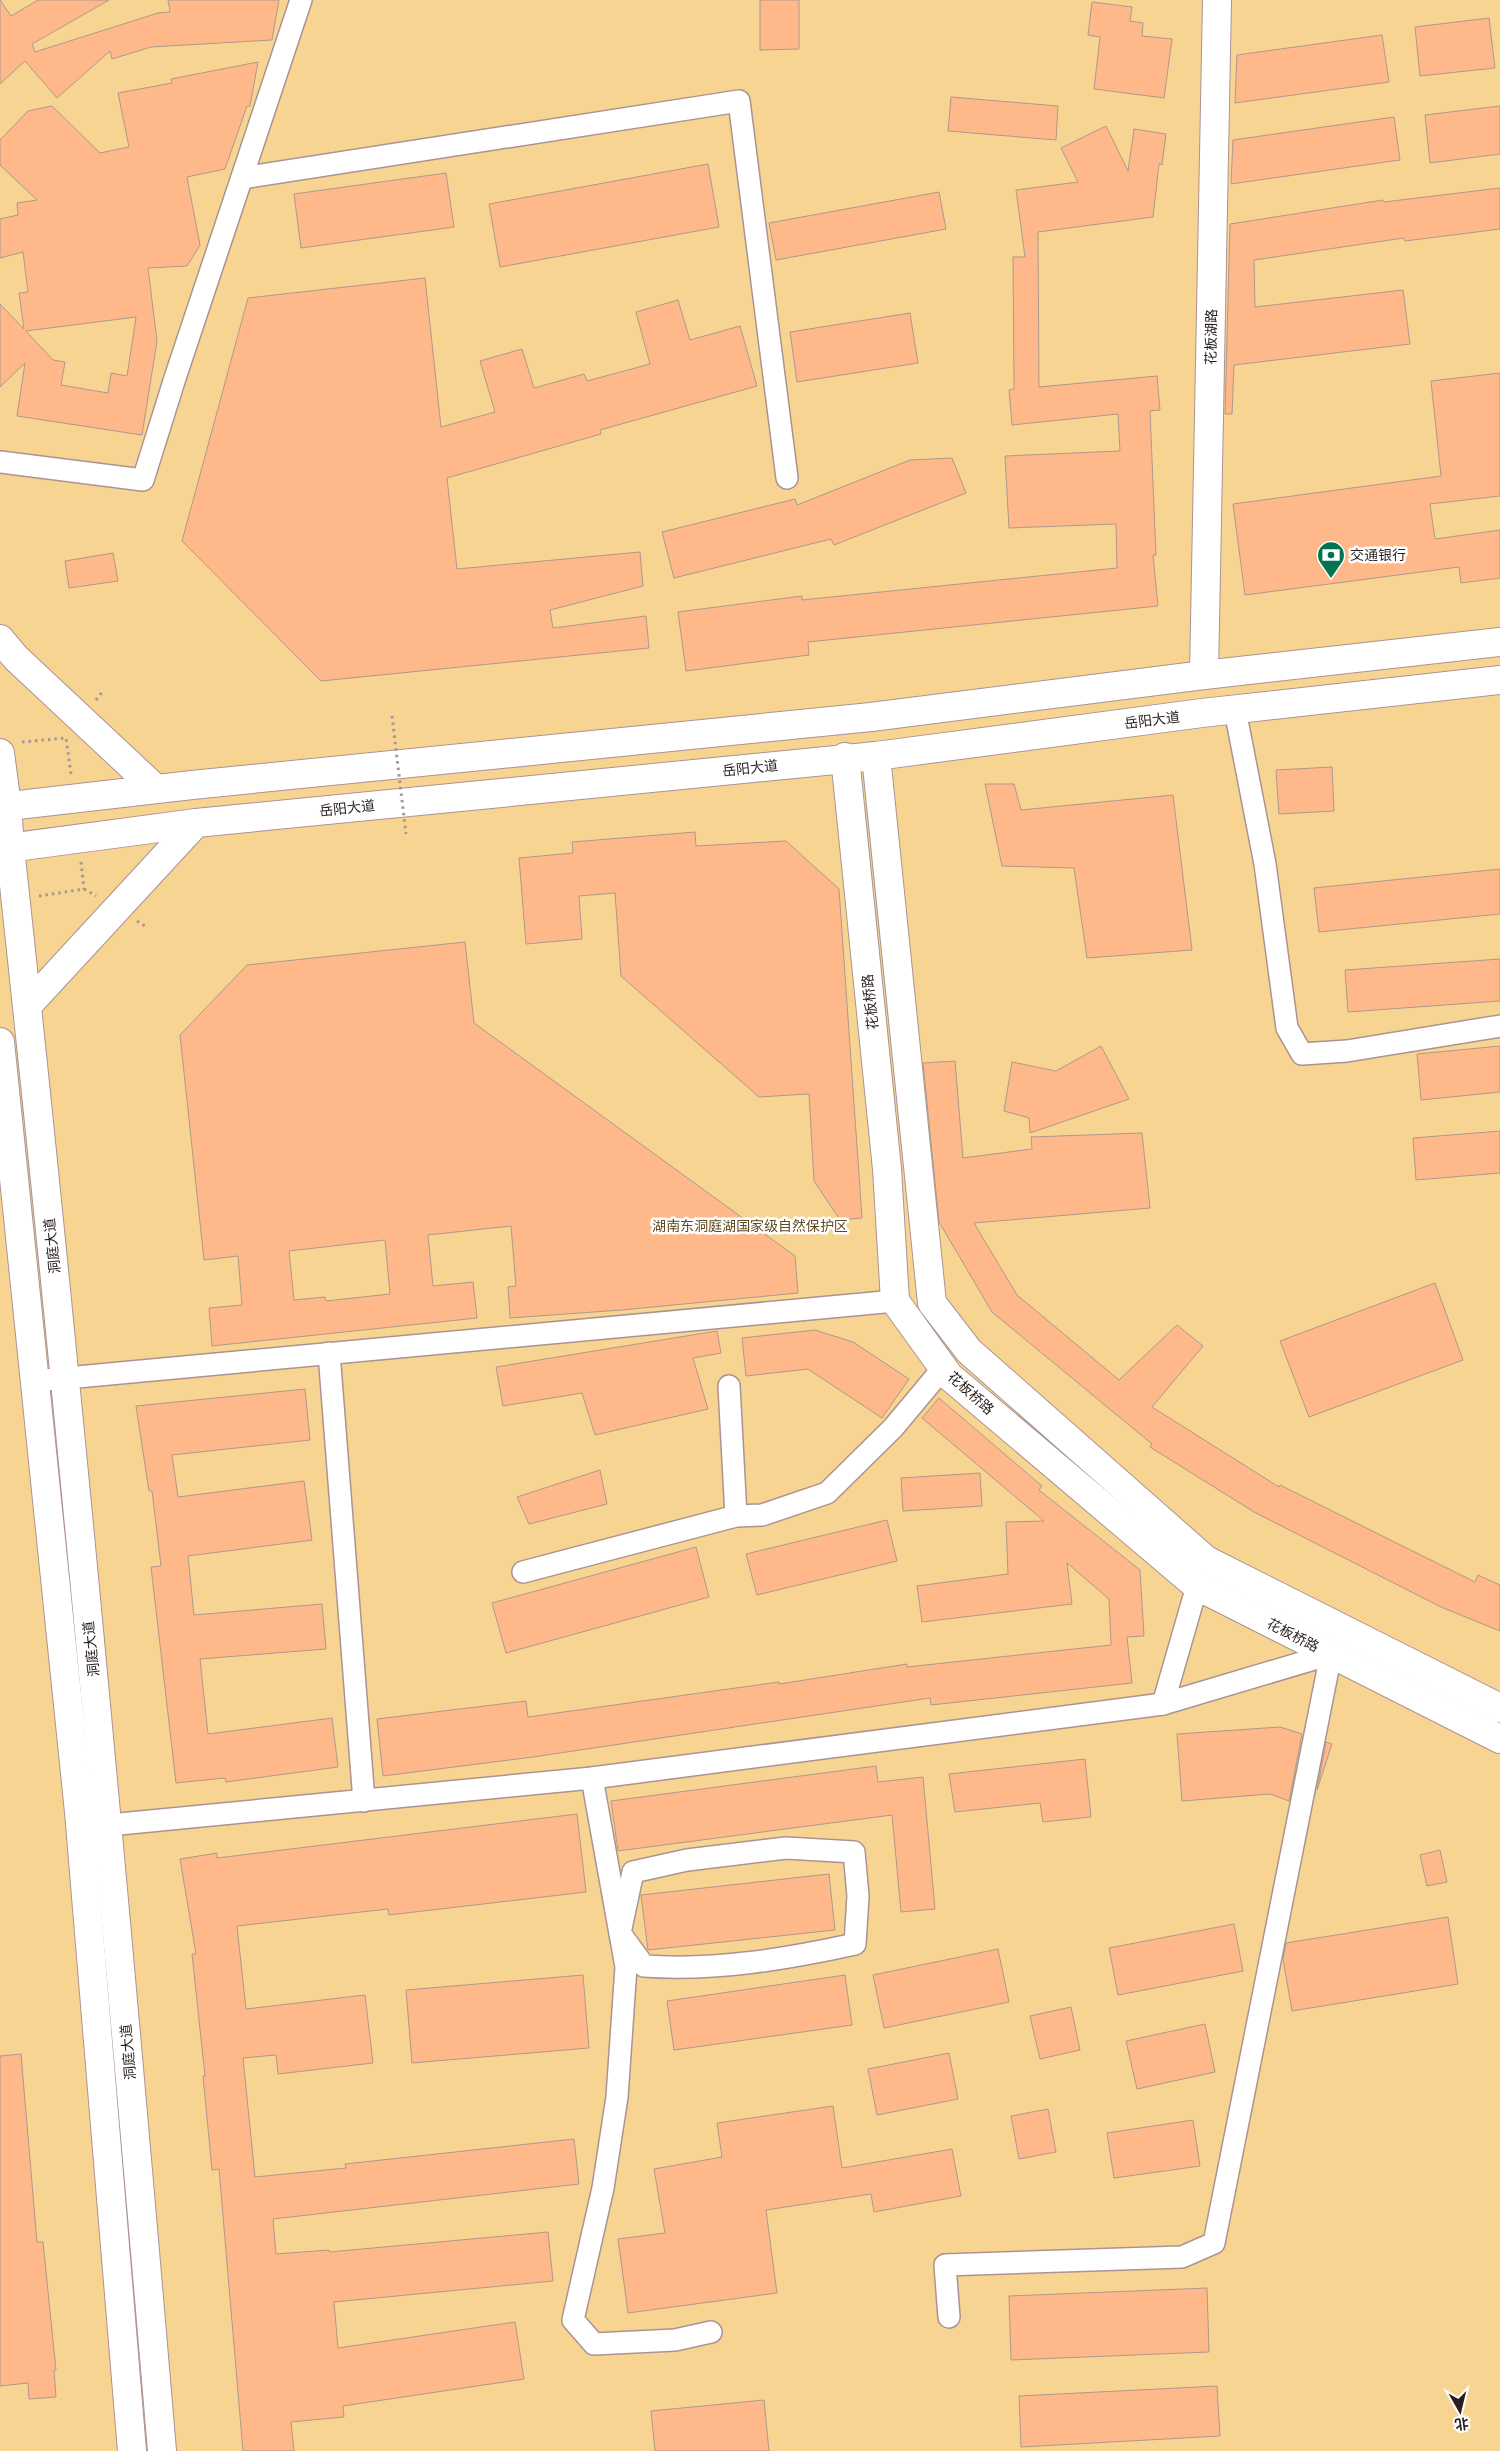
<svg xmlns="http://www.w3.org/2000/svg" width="1500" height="2451" viewBox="0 0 1500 2451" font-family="Karla,'Noto Sans SC',sans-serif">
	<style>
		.green { fill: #f8d493 }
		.building { fill: #ffb88a; stroke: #ad998c; fill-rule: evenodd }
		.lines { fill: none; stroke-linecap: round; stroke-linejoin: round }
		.minor-casing { stroke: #ac9390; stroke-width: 24 }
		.tertiary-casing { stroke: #ac9390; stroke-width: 30 }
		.primary-casing { stroke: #ac9390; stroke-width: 30 }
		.trunk-casing { stroke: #ac9390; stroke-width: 30 }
		.path { stroke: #a39897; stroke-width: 3; stroke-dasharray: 2.5 4; stroke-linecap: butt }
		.minor { stroke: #fff; stroke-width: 21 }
		.tertiary { stroke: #fff; stroke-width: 28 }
		.primary { stroke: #fff; stroke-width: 28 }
		.trunk { stroke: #fff; stroke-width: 28 }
		.path-bridge { stroke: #a39897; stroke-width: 3; stroke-dasharray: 2.5 4; stroke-linecap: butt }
		.labels { text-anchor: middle; stroke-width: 5; stroke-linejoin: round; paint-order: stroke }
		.street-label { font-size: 14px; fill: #281e1d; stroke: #fff }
		.poi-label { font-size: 14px; fill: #281e1d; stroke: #fff; text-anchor: start }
		.park-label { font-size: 14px; fill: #5f4a22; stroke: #fff }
	</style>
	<rect width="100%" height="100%" fill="#fcf1ef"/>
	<rect class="green" x="0" y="0" width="1500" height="2451"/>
	<g class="building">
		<polygon points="0,0 11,16 38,0 109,0 32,44 35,52 158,13 170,12 168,0 279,0 272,40 151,47 112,59 110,51 57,98 25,61 0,84"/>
		<polygon points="760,0 799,0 799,49 760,50"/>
		<polygon points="1092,2 1132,7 1130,21 1143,23 1142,36 1172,39 1164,98 1094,89 1100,37 1088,35"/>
		<polygon points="1489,18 1495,68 1420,76 1415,27"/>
		<polygon points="1382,35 1389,82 1235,103 1237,55"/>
		<path d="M258,62L250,106H247L225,169L187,177L200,245L187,266L148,268L157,341L142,435L17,416L25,363L0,387V304L24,329L19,293L28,292L23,252L0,258V219L18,215L17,203L37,200L0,165V140L28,111L52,106L100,153L129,147L118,93L172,83L171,79ZM136,317L127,376L111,373L108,393L61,385L65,362L53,360L26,331Z"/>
		<polygon points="951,97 1058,106 1056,140 948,131"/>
		<polygon points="1500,106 1500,154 1430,163 1425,115"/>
		<polygon points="1394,117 1400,160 1231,184 1233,140"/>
		<polygon points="1106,126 1128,171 1134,129 1166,134 1162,165 1159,164 1153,217 1038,232 1039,387 1157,376 1160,410 1150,411 1156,555 1153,555 1158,606 808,642 809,655 686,671 678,612 802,596 802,600 1117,568 1116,524 1009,528 1005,456 1120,451 1118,414 1012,425 1009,390 1014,389 1013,257 1025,257 1016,190 1078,182 1061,148"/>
		<polygon points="708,164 719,227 500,267 489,204"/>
		<polygon points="446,173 454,227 301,248 294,194"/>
		<polygon points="1500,188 1500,229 1405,241 1404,238 1254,260 1255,307 1403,290 1410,344 1234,365 1232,414 1225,414 1230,224 1383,200 1384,202"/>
		<polygon points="939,192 946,229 776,260 769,223"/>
		<polygon points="425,278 441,427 495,412 480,361 522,349 534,388 584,374 587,381 650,364 636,312 678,300 690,340 740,326 757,386 600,430 601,434 447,478 457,569 640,552 643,586 550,610 553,628 646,616 649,648 321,681 182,541 248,298"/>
		<polygon points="910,313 918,363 797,382 790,332"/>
		<polygon points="1500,373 1500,496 1430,504 1435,539 1500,530 1500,578 1461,583 1459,567 1245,595 1233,504 1441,476 1431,381"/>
		<polygon points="952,458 966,493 834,545 831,539 674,578 662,532 795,499 797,505 910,460"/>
		<polygon points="113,553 118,581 69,588 65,561"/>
		<polygon points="1332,767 1334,811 1279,814 1276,770"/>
		<polygon points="985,784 1014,784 1021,810 1173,795 1192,950 1087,958 1074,868 1002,866"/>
		<polygon points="695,832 696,846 786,841 839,889 862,1218 840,1220 814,1181 809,1094 759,1097 621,976 615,893 579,896 582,939 526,944 519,858 573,853 572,842"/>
		<polygon points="1500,869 1500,914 1319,932 1314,888"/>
		<path d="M465,942L474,1023L795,1256L798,1293L622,1310L510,1318L508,1287L516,1286L511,1226L428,1235L433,1286L473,1282L477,1318L212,1346L209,1308L242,1305L238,1256L204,1260L180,1035L247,965ZM385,1240L390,1294L326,1301L325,1297L294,1300L289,1251Z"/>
		<polygon points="1500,959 1500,1001 1348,1012 1345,970"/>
		<polygon points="1101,1046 1129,1099 1030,1133 1029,1118 1004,1111 1012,1062 1056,1071"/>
		<polygon points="1500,1046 1500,1092 1421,1100 1417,1054"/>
		<polygon points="955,1061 963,1158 1032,1149 1031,1137 1142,1133 1150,1208 974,1223 1017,1295 1119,1380 1177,1325 1203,1346 1152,1407 1279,1487 1280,1485 1475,1582 1478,1575 1500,1585 1500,1631 1441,1607 1254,1512 1150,1447 1152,1444 992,1312 939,1222 923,1063"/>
		<polygon points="1500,1131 1500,1173 1416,1180 1413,1138"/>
		<polygon points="1435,1283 1463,1360 1309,1417 1280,1341"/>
		<polygon points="815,1330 853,1342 909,1379 882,1418 808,1369 746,1376 742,1338"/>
		<polygon points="717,1331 721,1353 693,1358 708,1409 595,1435 582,1393 503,1406 496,1367"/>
		<polygon points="305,1389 310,1440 172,1455 178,1497 304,1481 312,1540 188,1556 194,1615 322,1604 326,1649 200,1659 208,1734 332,1718 338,1767 226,1782 225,1778 176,1783 151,1567 161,1566 152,1491 149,1491 136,1406"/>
		<polygon points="939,1398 1042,1486 1039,1490 1140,1570 1144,1636 1127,1637 1132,1683 931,1705 930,1698 533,1757 383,1776 377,1719 526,1701 528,1717 779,1682 779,1684 907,1664 907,1667 1111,1645 1109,1599 1067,1563 1072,1604 922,1622 917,1586 1008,1574 1006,1522 1044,1521 922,1418"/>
		<polygon points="600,1470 607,1504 529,1524 517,1497"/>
		<polygon points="980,1473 982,1506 903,1511 901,1478"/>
		<polygon points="887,1520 897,1561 757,1595 746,1554"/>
		<polygon points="696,1547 709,1597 506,1653 492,1603"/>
		<polygon points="1280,1727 1302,1734 1289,1801 1270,1794 1182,1801 1177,1734"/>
		<polygon points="1326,1742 1332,1744 1317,1790"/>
		<polygon points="1085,1759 1091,1817 1043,1822 1040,1803 955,1812 949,1774"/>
		<polygon points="876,1766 878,1782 923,1777 935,1909 901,1912 892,1815 618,1851 611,1801"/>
		<polygon points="577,1814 586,1892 389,1915 388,1909 237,1926 246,2009 365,1995 373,2063 278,2074 276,2055 243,2058 255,2177 346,2168 345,2164 574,2139 579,2184 273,2219 276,2254 329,2250 329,2252 548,2232 553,2281 334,2302 338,2348 515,2322 524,2379 343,2406 344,2417 291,2422 294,2451 243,2451 219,2169 212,2170 203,2076 205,2076 192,1954 196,1954 180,1859 217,1853 217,1858"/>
		<polygon points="1440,1850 1447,1882 1427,1886 1420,1855"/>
		<polygon points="829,1874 835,1930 648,1950 641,1895"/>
		<polygon points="1448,1917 1458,1984 1292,2011 1283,1959 1286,1943"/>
		<polygon points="1234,1924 1243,1971 1118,1995 1109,1948"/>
		<polygon points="998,1949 1009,2002 884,2028 873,1975"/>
		<polygon points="583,1975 589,2048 412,2063 406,1990"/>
		<polygon points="845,1975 852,2025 674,2050 667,2001"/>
		<polygon points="1071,2007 1080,2050 1040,2059 1030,2016"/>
		<polygon points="1205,2024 1215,2072 1137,2089 1126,2041"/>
		<polygon points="949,2053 958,2099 877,2115 868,2069"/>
		<polygon points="21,2054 37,2242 43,2242 56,2370 54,2370 56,2397 29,2399 28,2383 0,2386 0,2056"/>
		<polygon points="833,2106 842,2168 952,2149 961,2196 874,2212 871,2194 766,2210 777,2293 628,2313 618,2239 665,2233 654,2169 722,2157 717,2123"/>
		<polygon points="1048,2109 1056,2152 1019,2159 1011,2116"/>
		<polygon points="1193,2120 1200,2166 1114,2178 1107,2133"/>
		<polygon points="1207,2288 1209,2352 1011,2360 1009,2296"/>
		<polygon points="1217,2386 1220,2436 1021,2447 1019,2396"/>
		<polygon points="764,2400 769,2451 655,2451 651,2411"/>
	</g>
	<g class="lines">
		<g class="minor-casing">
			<g id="minor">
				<polyline points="242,178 739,101 787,478"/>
				<polyline points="0,462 143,480 175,378 301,0"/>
				<polyline points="1235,710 1265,864 1287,1028 1302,1054 1347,1051 1500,1026"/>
				<polyline points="329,1353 364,1801"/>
				<polyline points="34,1381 895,1301"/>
				<polyline points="729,1386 736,1516"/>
				<polyline points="523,1572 736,1516 762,1515 827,1493 893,1428 944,1367"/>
				<polyline points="1163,1704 1197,1586"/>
				<polyline points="592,1778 626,1967 617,2097 603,2188 573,2320 594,2344 675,2340 711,2332"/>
				<polyline points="109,1825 592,1778 1163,1704 1331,1654 1214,2243 1182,2257 945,2265 949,2317"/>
				<path d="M786,1848L854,1852L858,1896L855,1944C787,1959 715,1971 644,1966L620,1933L633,1872L687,1860Z"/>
			</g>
		</g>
		<g class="tertiary-casing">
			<g id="tertiary">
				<polyline points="1204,675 1217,0"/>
				<polyline points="876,756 932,1303 969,1351 1206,1560 1500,1708"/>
				<polyline points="845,757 887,1169 895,1301 949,1376 1197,1586 1500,1739"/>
			</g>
		</g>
		<g class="primary-casing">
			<g id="primary">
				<polyline points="0,639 16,658 156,789"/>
				<polyline points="0,807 192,785 871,717 1204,675 1500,642"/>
				<path d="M10,848C68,1382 117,1916 162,2451"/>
				<polyline points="0,849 196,823 876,756 1202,713 1500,680"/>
				<polyline points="28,1005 196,823"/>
				<polyline points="0,1042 79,1812 132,2451"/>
			</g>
		</g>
		<g class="trunk-casing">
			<polyline id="trunk" points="0,753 7,806 10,848"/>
		</g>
		<g class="path">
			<polyline points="96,700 102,692"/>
			<polyline points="22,742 66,738 71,774"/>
			<polyline points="81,862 84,889"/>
			<polyline points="39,896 84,889 96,896"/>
			<polyline points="137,921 145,926"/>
		</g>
		<use href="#minor" class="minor"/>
		<use href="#tertiary" class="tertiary"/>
		<use href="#primary" class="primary"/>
		<use href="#trunk" class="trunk"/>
		<polyline class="path-bridge" points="392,716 406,834"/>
	</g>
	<defs>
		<g id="bank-pin" transform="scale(1.4375)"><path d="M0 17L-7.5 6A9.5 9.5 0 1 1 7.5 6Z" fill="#007550" stroke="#fff"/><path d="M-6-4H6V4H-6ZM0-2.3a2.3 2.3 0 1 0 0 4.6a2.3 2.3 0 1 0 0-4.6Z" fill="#fff"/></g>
	</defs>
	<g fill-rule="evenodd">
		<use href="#bank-pin" x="1331" y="555"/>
	</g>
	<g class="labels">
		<g class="street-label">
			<text transform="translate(1211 337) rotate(-89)" y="5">花板湖路</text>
			<text transform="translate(1152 720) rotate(-7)" y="5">岳阳大道</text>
			<text transform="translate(750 768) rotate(-6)" y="5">岳阳大道</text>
			<text transform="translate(347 808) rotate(-6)" y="5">岳阳大道</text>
			<text transform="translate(870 1002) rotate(-96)" y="5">花板桥路</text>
			<text transform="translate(52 1246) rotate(-96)" y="5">洞庭大道</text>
			<text transform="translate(971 1393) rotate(42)" y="5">花板桥路</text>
			<text transform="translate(1293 1635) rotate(27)" y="5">花板桥路</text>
			<text transform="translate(91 1649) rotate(-96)" y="5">洞庭大道</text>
			<text transform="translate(128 2052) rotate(-95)" y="5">洞庭大道</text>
		</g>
		<g class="poi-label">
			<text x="1350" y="560">交通银行</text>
		</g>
		<g class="park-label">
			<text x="750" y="1231">湖南东洞庭湖国家级自然保护区</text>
		</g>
	</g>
	<g transform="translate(1460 2411) rotate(172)" stroke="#ffffff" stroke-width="4" paint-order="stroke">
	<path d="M0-4L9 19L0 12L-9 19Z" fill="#281e1d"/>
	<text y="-8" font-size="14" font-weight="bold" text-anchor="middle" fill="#281e1d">北</text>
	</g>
</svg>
